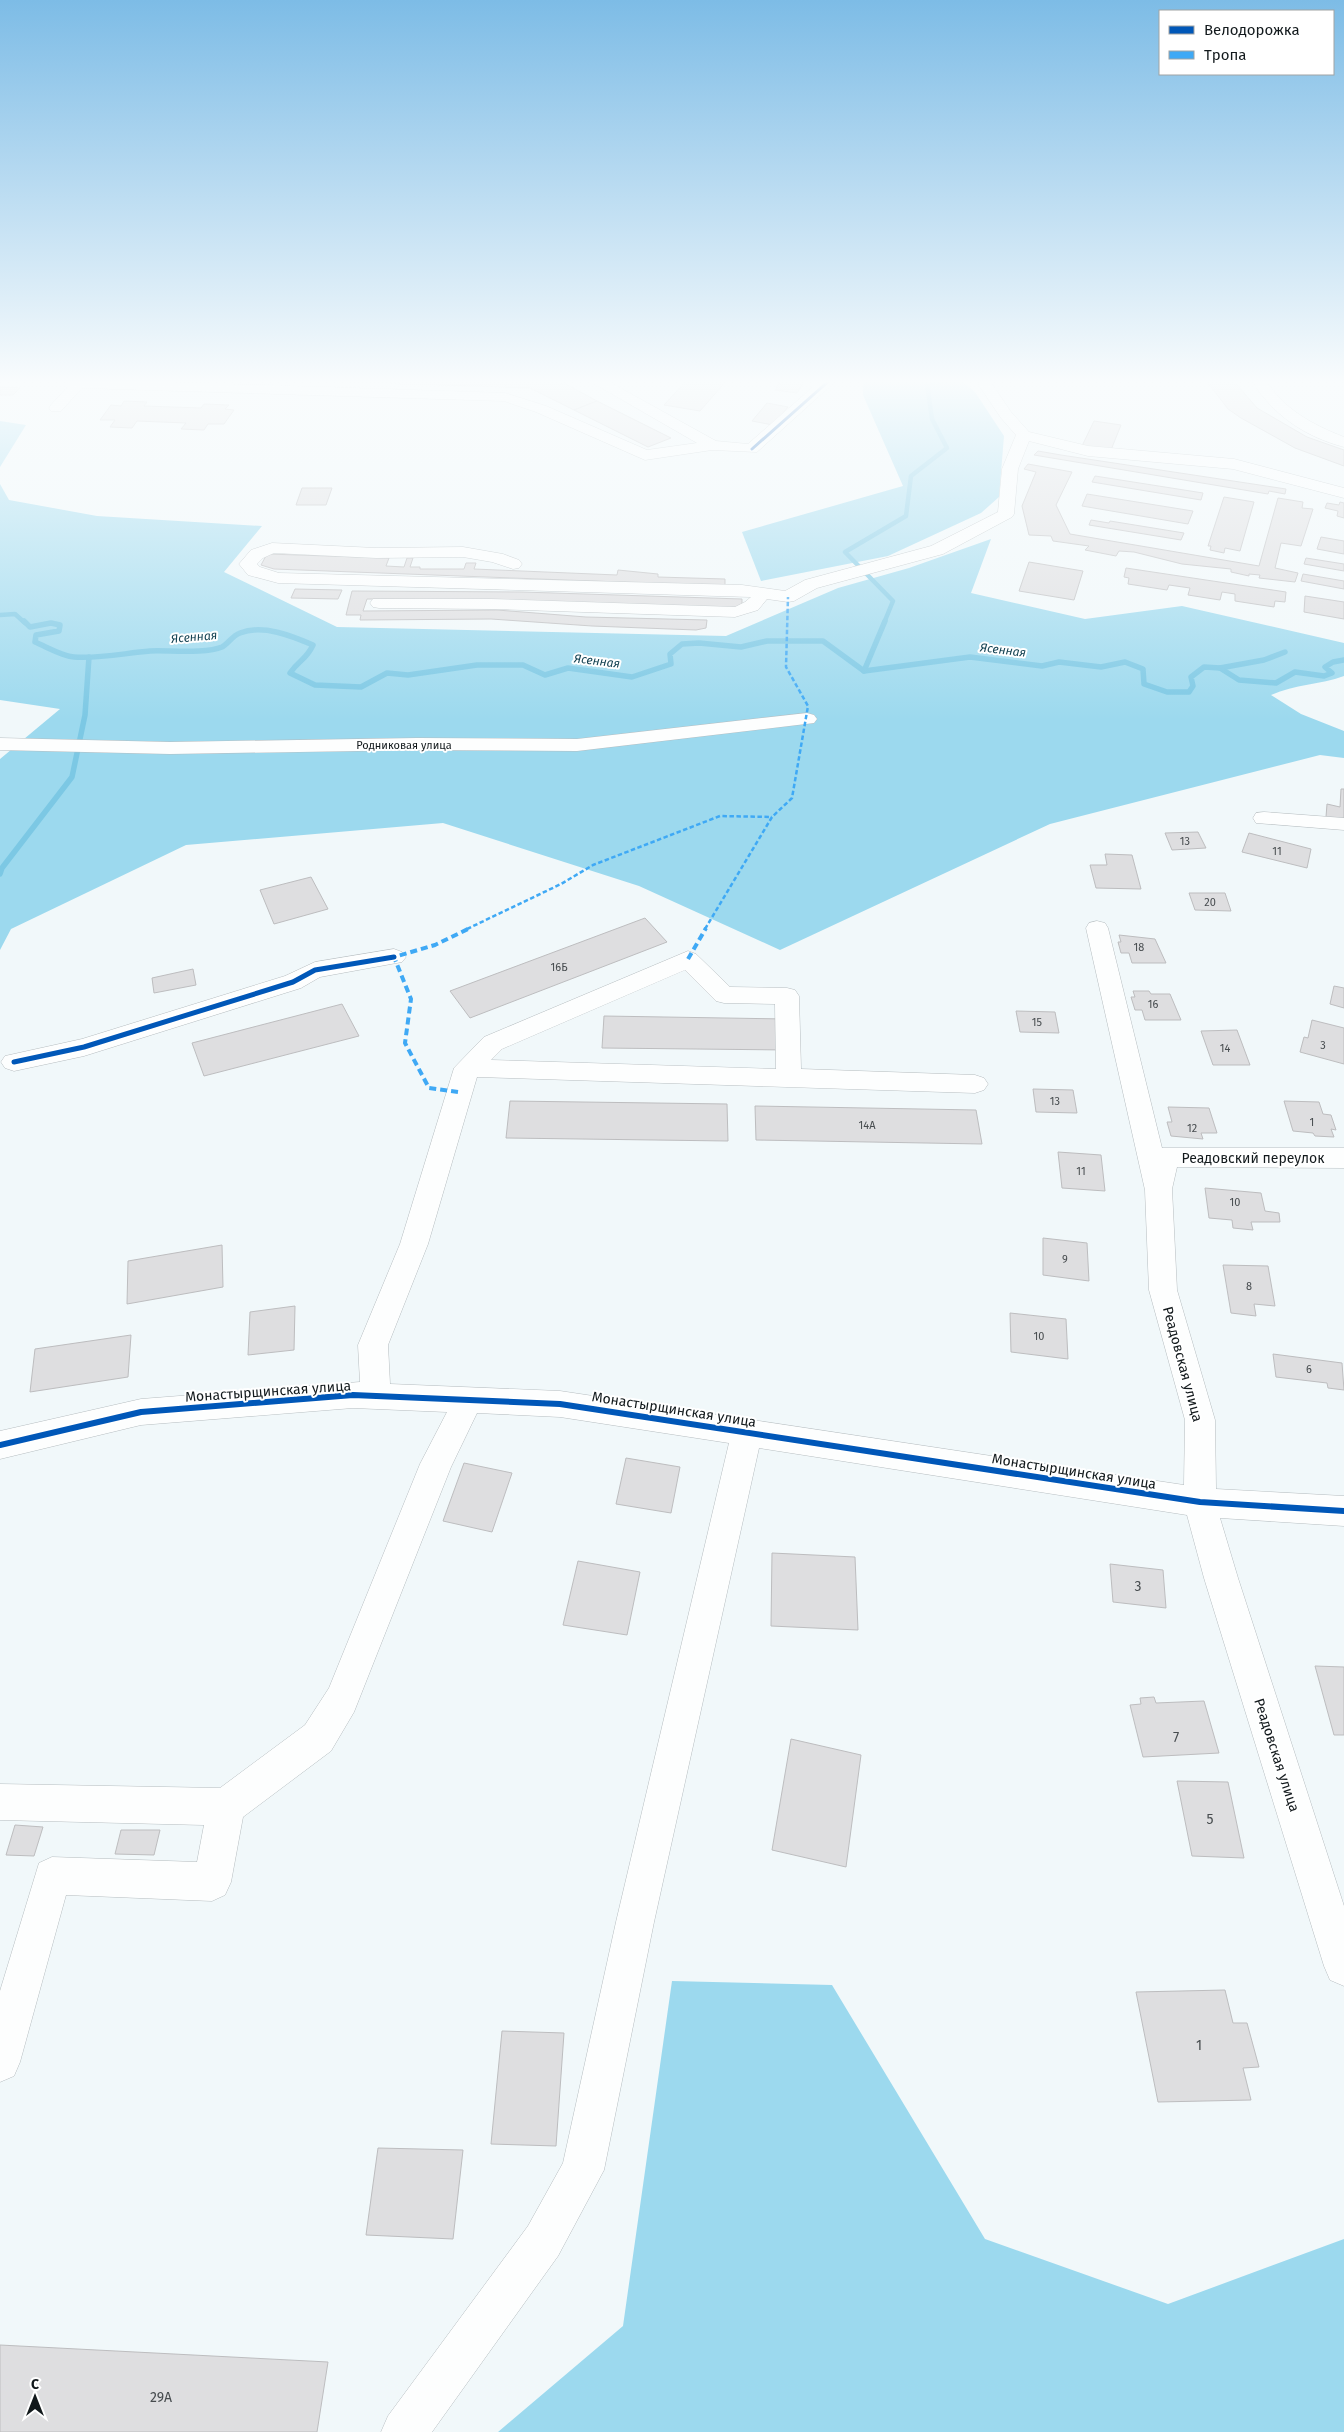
<svg xmlns="http://www.w3.org/2000/svg" width="1344" height="2432" viewBox="0 0 1344 2432" font-family="'Fira Sans',sans-serif">
	<style>
		.forest { fill: #9cd9ee }
		.lines { fill: none; stroke-linecap: round; stroke-linejoin: round }
		.stream-far1 { stroke: #7cc8e4; stroke-width: 4.5 }
		.stream { stroke: #7cc8e4; stroke-width: 5.5 }
		.building { fill: #dedee0; stroke: #bdbdbf }
		.minor-casing { stroke: #b6bdc0; stroke-width: 1 }
		.minor { fill: #fdfefe; fill-rule: evenodd }
		.quiet-far1 { stroke: #3fa9f5; stroke-width: 2.5; stroke-dasharray: 4.5 2.5; stroke-linecap: butt }
		.quiet { stroke: #3fa9f5; stroke-width: 4; stroke-dasharray: 7 4; stroke-linecap: butt }
		.cycleway-far2-casing { stroke: #fff; stroke-width: 5 }
		.cycleway-far1-casing { stroke: #fff; stroke-width: 8 }
		.cycleway-casing { stroke: #fff; stroke-width: 9 }
		.cycleway-far2 { stroke: #0057b8; stroke-width: 3 }
		.cycleway-far1 { stroke: #0057b8; stroke-width: 5 }
		.cycleway { stroke: #0057b8; stroke-width: 6 }
		.labels { text-anchor: middle; stroke-width: 4; stroke-linejoin: round; paint-order: stroke }
		.far-street-label { font-size: 11px; fill: #12191c; stroke: #fff }
		.number-label { font-size: 11px; fill: #474c4f }
		.far-water-label { font-size: 12px; font-style: italic; fill: #144252; stroke: #fff }
		.street-label { font-size: 14px; fill: #12191c; stroke: #fff }
		.near-number-label { font-size: 14px; fill: #474c4f }
	</style>
	<rect width="100%" height="100%" fill="#f1f8fa"/>
	<g class="forest">
		<polygon points="863,379 960,379 975,392 1004,436 999,497 981,513 888,556 761,581 742,532 903,486 863,395"/>
		<polygon points="0,421 26,425 0,467"/>
		<path d="M0,484L9,500L97,516L262,526L224,572L337,627L726,636L838,588L909,568L991,539L971,593L1085,619L1182,606L1344,643V676C1320,685 1295,684 1271,695L1301,714L1344,731V758L1320,755L1050,824L780,950L639,886L443,823L186,845L11,929L0,950V759L60,709L0,700Z"/>
		<polygon points="672,1981 832,1985 985,2239 1168,2304 1344,2239 1344,2432 498,2432 623,2326"/>
	</g>
	<g class="lines">
		<g class="stream-far1">
			<polyline points="0,615 15,614 25,623"/>
			<polyline points="884,623 893,601 845,552 906,516 911,476 947,448 932,419 927,383 969,379"/>
		</g>
		<g class="stream">
			<path d="M24,621L30,627L51,623L60,625L59,631L36,635L35,642C47,647 62,656 74,657C99,659 125,653 150,651C167,650 206,654 222,647C228,644 232,636 240,633C263,624 292,636 313,645C306,660 299,660 290,673L315,685L361,687L387,673L408,675L477,665H523L545,675L568,668L632,677L671,664L670,654L682,644L699,643L741,647L767,641H823L864,671L970,657L1042,666L1059,662L1101,667L1125,662L1143,669L1144,684L1167,692H1189L1193,686L1191,677L1204,667L1220,668L1239,680L1276,683L1295,672L1324,676L1332,673L1325,667L1333,662L1344,660"/>
			<polyline points="1220,668 1264,660 1285,652"/>
			<polyline points="864,671 885,621"/>
			<polyline points="0,874 2,868 72,777 85,715 89,657"/>
		</g>
	</g>
	<g class="building">
		<polygon points="129,379 167,379 165,382 128,381"/>
		<polygon points="284,379 408,379 406,384"/>
		<polygon points="408,379 508,379 505,387 406,384"/>
		<polygon points="508,379 551,379 560,384 564,383 597,401 574,410 530,388 505,387"/>
		<polygon points="688,379 728,379 700,411 664,405"/>
		<polygon points="782,379 806,379 797,393 775,390"/>
		<polygon points="1205,379 1232,379 1257,408 1307,437 1344,450 1344,466 1295,448 1241,418 1228,409"/>
		<polygon points="0,387 20,388 13,395 0,395"/>
		<polygon points="124,401 147,402 144,406 201,408 204,404 229,405 225,409 234,410 224,424 208,424 204,430 181,429 186,423 137,421 132,428 110,427 115,420 100,420 111,405 121,406"/>
		<polygon points="597,401 671,438 648,447 574,410"/>
		<polygon points="767,403 788,407 773,425 752,421"/>
		<polygon points="1094,421 1121,425 1111,450 1082,446"/>
		<polygon points="1038,451 1061,455 1286,489 1285,494 1269,491 1268,494 1034,455"/>
		<polygon points="1028,464 1072,472 1056,505 1070,534 1259,566 1278,498 1303,502 1302,508 1313,509 1301,546 1281,543 1275,568 1298,573 1295,582 1259,578 1260,575 1249,574 1249,576 1231,572 1231,569 1182,564 1134,552 1119,551 1116,556 1085,550 1089,546 1053,541 1051,536 1029,535 1022,506 1036,472 1024,469"/>
		<polygon points="1095,476 1203,493 1201,500 1092,482"/>
		<polygon points="302,488 332,488 326,505 296,505"/>
		<polygon points="1087,494 1193,511 1188,524 1082,506"/>
		<polygon points="1224,497 1254,502 1240,551 1225,548 1224,553 1210,550 1211,546 1208,546"/>
		<polygon points="1340,502 1344,503 1344,518 1337,516 1338,511 1325,508 1327,503 1339,505"/>
		<polygon points="1091,520 1109,523 1110,521 1184,533 1181,540 1089,525"/>
		<polygon points="1321,537 1344,541 1344,554 1317,549"/>
		<polygon points="267,554 389,558 386,566 404,567 407,558 413,558 410,567 420,567 420,569 464,569 466,563 476,563 474,569 617,575 618,570 658,574 658,577 725,579 725,586 274,569 261,565"/>
		<polygon points="1306,558 1344,564 1344,571 1304,564"/>
		<polygon points="1029,562 1083,571 1074,600 1019,591"/>
		<polygon points="1126,568 1286,592 1285,602 1275,601 1274,607 1235,601 1235,594 1222,592 1220,600 1188,595 1190,588 1169,585 1167,590 1128,584 1129,578 1124,577"/>
		<polygon points="1303,574 1344,581 1344,589 1301,581"/>
		<polygon points="295,589 342,590 338,599 291,598"/>
		<polygon points="352,591 522,592 742,599 742,608 486,600 367,599 363,611 497,610 586,617 707,620 706,628 696,630 592,626 491,619 360,620 361,615 346,615"/>
		<polygon points="1305,596 1344,602 1344,619 1304,612"/>
		<polygon points="1341,789 1344,789 1344,820 1326,817 1327,804 1340,807"/>
		<polygon points="1198,832 1206,848 1172,850 1165,833"/>
		<polygon points="1249,833 1311,849 1307,868 1242,852"/>
		<polygon points="1105,854 1132,855 1141,889 1096,888 1090,865 1107,865"/>
		<polygon points="311,877 328,909 274,924 260,890"/>
		<polygon points="1189,893 1225,893 1231,911 1195,910"/>
		<polygon points="645,918 667,942 470,1018 450,991"/>
		<polygon points="1119,935 1155,939 1166,963 1132,963 1129,953 1121,953 1118,942 1121,942"/>
		<polygon points="193,969 196,985 154,993 152,978"/>
		<polygon points="1334,986 1344,988 1344,1008 1330,1004"/>
		<polygon points="1133,991 1149,991 1151,994 1170,994 1181,1020 1145,1020 1142,1010 1135,1010 1131,997 1135,997"/>
		<polygon points="342,1004 359,1036 204,1076 192,1043"/>
		<polygon points="1016,1011 1055,1012 1059,1033 1020,1032"/>
		<polygon points="604,1016 785,1019 787,1050 602,1048"/>
		<polygon points="1312,1020 1344,1028 1344,1064 1300,1052 1304,1037 1308,1038"/>
		<polygon points="1237,1030 1250,1065 1213,1065 1201,1031"/>
		<polygon points="1033,1089 1073,1090 1077,1113 1036,1112"/>
		<polygon points="510,1101 727,1104 728,1141 506,1138"/>
		<polygon points="1284,1101 1319,1102 1323,1114 1331,1115 1336,1130 1331,1129 1334,1137 1315,1136 1313,1133 1293,1131"/>
		<polygon points="755,1106 976,1110 982,1144 756,1140"/>
		<polygon points="1168,1107 1209,1108 1217,1133 1201,1133 1203,1139 1171,1136 1167,1122 1172,1122"/>
		<polygon points="1058,1152 1101,1155 1105,1191 1062,1188"/>
		<polygon points="1205,1188 1261,1193 1265,1211 1279,1213 1280,1222 1251,1222 1253,1230 1233,1228 1232,1220 1209,1218"/>
		<polygon points="1043,1238 1087,1243 1089,1281 1043,1275"/>
		<polygon points="222,1245 223,1287 127,1304 128,1261"/>
		<polygon points="1223,1265 1268,1266 1275,1306 1254,1304 1256,1316 1231,1313"/>
		<polygon points="295,1306 294,1350 248,1355 250,1312"/>
		<polygon points="1010,1313 1066,1319 1068,1359 1011,1352"/>
		<polygon points="131,1335 128,1377 30,1392 35,1349"/>
		<polygon points="1273,1354 1342,1363 1344,1390 1328,1388 1327,1383 1276,1377"/>
		<polygon points="626,1458 680,1467 671,1513 616,1504"/>
		<polygon points="464,1463 512,1473 492,1532 443,1521"/>
		<polygon points="772,1553 855,1557 858,1630 771,1626"/>
		<polygon points="578,1561 640,1572 627,1635 563,1625"/>
		<polygon points="1110,1564 1163,1570 1166,1608 1113,1602"/>
		<polygon points="1315,1666 1344,1667 1344,1735 1334,1735"/>
		<polygon points="1154,1697 1156,1703 1204,1701 1219,1753 1143,1757 1130,1705 1141,1704 1140,1698"/>
		<polygon points="791,1739 861,1755 846,1867 772,1850"/>
		<polygon points="1177,1781 1228,1782 1244,1858 1192,1856"/>
		<polygon points="15,1825 43,1827 34,1856 6,1855"/>
		<polygon points="121,1830 160,1830 154,1855 115,1854"/>
		<polygon points="1225,1990 1233,2023 1247,2023 1259,2067 1243,2068 1251,2100 1158,2102 1136,1992"/>
		<polygon points="502,2031 564,2033 556,2146 491,2144"/>
		<polygon points="378,2148 463,2150 453,2239 366,2235"/>
		<polygon points="0,2345 328,2362 317,2432 0,2432"/>
	</g>
	<g class="lines">
		<g class="minor-casing">
			<g id="minor">
				<polygon points="75,379 505,393 546,406 647,450 697,443 586,379 604,379 716,441 748,444 822,379 838,379 757,452 712,450 645,460 536,412 504,401 82,388 61,411 51,411 49,408 51,405"/>
				<polygon points="980,379 994,379 992,384 1011,412 1029,432 1088,446 1234,459 1344,488 1344,498 1233,469 1088,456 1029,441 1018,469 1014,514 1012,517 943,554 817,588 794,601 788,602 767,599 758,610 735,617 491,609 379,608 373,607 370,603 373,599 491,599 735,607 745,602 751,597 278,583 248,575 239,564 251,550 272,543 376,548 463,547 503,554 519,560 522,564 519,568 513,569 492,562 463,557 376,558 274,553 263,558 257,564 260,567 279,573 742,585 785,591 805,580 931,546 998,512 1002,469 1016,435 1001,418 978,384"/>
				<path d="M1251,379H1265C1283,409 1313,425 1344,437V447C1305,437 1271,414 1251,379Z"/>
				<polygon points="807,713 814,715 817,719 814,723 577,751 417,750 170,754 0,750 0,738 170,742 417,738 577,739"/>
				<polygon points="1264,812 1344,818 1344,830 1256,823 1253,818 1256,813"/>
				<path d="M1097,921L1105,923L1108,928L1162,1148H1344V1168L1177,1167L1172,1189L1177,1290L1215,1420L1216,1489L1344,1496V1526L1220,1518L1238,1578L1344,1906V1986L1330,1980L1324,1966L1204,1578L1187,1515L759,1448L654,1922L604,2170L558,2256L432,2432H381L388,2416L528,2226L563,2163L616,1922L729,1443L560,1417L477,1413L451,1467L354,1712L331,1751L243,1817L231,1882L225,1895L212,1901L66,1895L20,2062L14,2076L0,2082V1991L39,1863L52,1857L197,1862L204,1825L0,1820V1784L220,1788L305,1725L329,1688L420,1464L447,1412L353,1408L141,1425L0,1459V1431L141,1399L360,1382L358,1345L400,1244L454,1068L484,1037L688,951L696,954L730,987L787,988L795,990L799,996L801,1069L975,1075L984,1078L988,1084L984,1090L975,1093L477,1077L428,1244L388,1345L390,1384L560,1391L1184,1485L1185,1420L1149,1290L1145,1190L1086,928L1089,923ZM685,970L716,1001L724,1003L775,1004L776,1069L491,1060L502,1049Z"/>
				<polygon points="394,949 402,952 406,957 402,962 320,977 301,988 84,1056 14,1071 5,1068 1,1062 5,1056 82,1039 285,976 315,962"/>
			</g>
		</g>
		<use href="#minor" class="minor"/>
		<g class="quiet-far1">
			<polyline points="983,379 987,380"/>
			<polyline points="467,929 561,884 593,865 720,816 772,817"/>
			<polyline points="705,929 772,817 792,798 808,706 786,667 788,597"/>
		</g>
		<g class="quiet">
			<polyline points="688,959 706,928"/>
			<polyline points="458,1092 429,1088 405,1043 411,999 394,957 435,945 470,928"/>
		</g>
		<g class="cycleway-far2-casing">
			<polyline id="cycleway-far2" points="752,449 831,379"/>
		</g>
		<g class="cycleway-far1-casing">
			<polyline id="cycleway-far1" points="14,1062 84,1047 293,982 315,970 394,957"/>
		</g>
		<g class="cycleway-casing">
			<polyline id="cycleway" points="0,1445 141,1412 353,1395 560,1404 1200,1502 1344,1511"/>
		</g>
		<use href="#cycleway-far2" class="cycleway-far2"/>
		<use href="#cycleway-far1" class="cycleway-far1"/>
		<use href="#cycleway" class="cycleway"/>
	</g>
	<linearGradient id="sky" x2="0" y2="1"><stop stop-color="#7dbce6"/><stop offset="0.53" stop-color="#f9fcfd"/><stop offset="1" stop-color="#f9fcfd" stop-opacity="0"/></linearGradient>
	<rect width="1344" height="720" fill="url(#sky)"/>
	<g class="labels">
		<g class="far-street-label">
			<text x="404" y="749">Родниковая улица</text>
		</g>
		<g class="number-label">
			<text x="1185" y="845">13</text>
			<text x="1277" y="855">11</text>
			<text x="1210" y="906">20</text>
			<text x="1139" y="951">18</text>
			<text x="559" y="971">16Б</text>
			<text x="1153" y="1008">16</text>
			<text x="1037" y="1026">15</text>
			<text x="1323" y="1049">3</text>
			<text x="1225" y="1052">14</text>
			<text x="1055" y="1105">13</text>
			<text x="1312" y="1126">1</text>
			<text x="867" y="1129">14А</text>
			<text x="1192" y="1132">12</text>
			<text x="1081" y="1175">11</text>
			<text x="1235" y="1206">10</text>
			<text x="1065" y="1263">9</text>
			<text x="1249" y="1290">8</text>
			<text x="1039" y="1340">10</text>
			<text x="1309" y="1373">6</text>
		</g>
		<g class="far-water-label">
			<text transform="translate(194 637) rotate(-5)" y="4">Ясенная</text>
			<text transform="translate(1003 650) rotate(7)" y="4">Ясенная</text>
			<text transform="translate(597 661) rotate(7)" y="4">Ясенная</text>
		</g>
		<g class="street-label">
			<text x="1253" y="1163">Реадовский переулок</text>
			<text transform="translate(1183 1364) rotate(75)" y="5">Реадовская улица</text>
			<text transform="translate(268 1391) rotate(-4)" y="5">Монастырщинская улица</text>
			<text transform="translate(674 1409) rotate(9)" y="5">Монастырщинская улица</text>
			<text transform="translate(1074 1471) rotate(9)" y="5">Монастырщинская улица</text>
			<text transform="translate(1277 1755) rotate(72)" y="5">Реадовская улица</text>
		</g>
		<g class="near-number-label">
			<text x="1138" y="1591">3</text>
			<text x="1176" y="1742">7</text>
			<text x="1210" y="1824">5</text>
			<text x="1199" y="2050">1</text>
			<text x="161" y="2402">29А</text>
		</g>
	</g>
	<rect x="1159" y="10" width="175" height="65" fill="#ffffff" stroke="#a0a3a4"/>
	<rect x="1169" y="26" width="25" height="8" fill="#0057b8" stroke="#a0a3a4"/>
	<text x="1204" y="35" font-size="15" fill="#12191c">Велодорожка</text>
	<rect x="1169" y="51" width="25" height="8" fill="#3fa9f5" stroke="#a0a3a4"/>
	<text x="1204" y="60" font-size="15" fill="#12191c">Тропа</text>
	<g transform="translate(35 2397)" stroke="#ffffff" stroke-width="4" paint-order="stroke">
	<path d="M0-4L9 19L0 12L-9 19Z" fill="#12191c"/>
	<text y="-8" font-size="14" font-weight="bold" text-anchor="middle" fill="#12191c">С</text>
	</g>
</svg>
